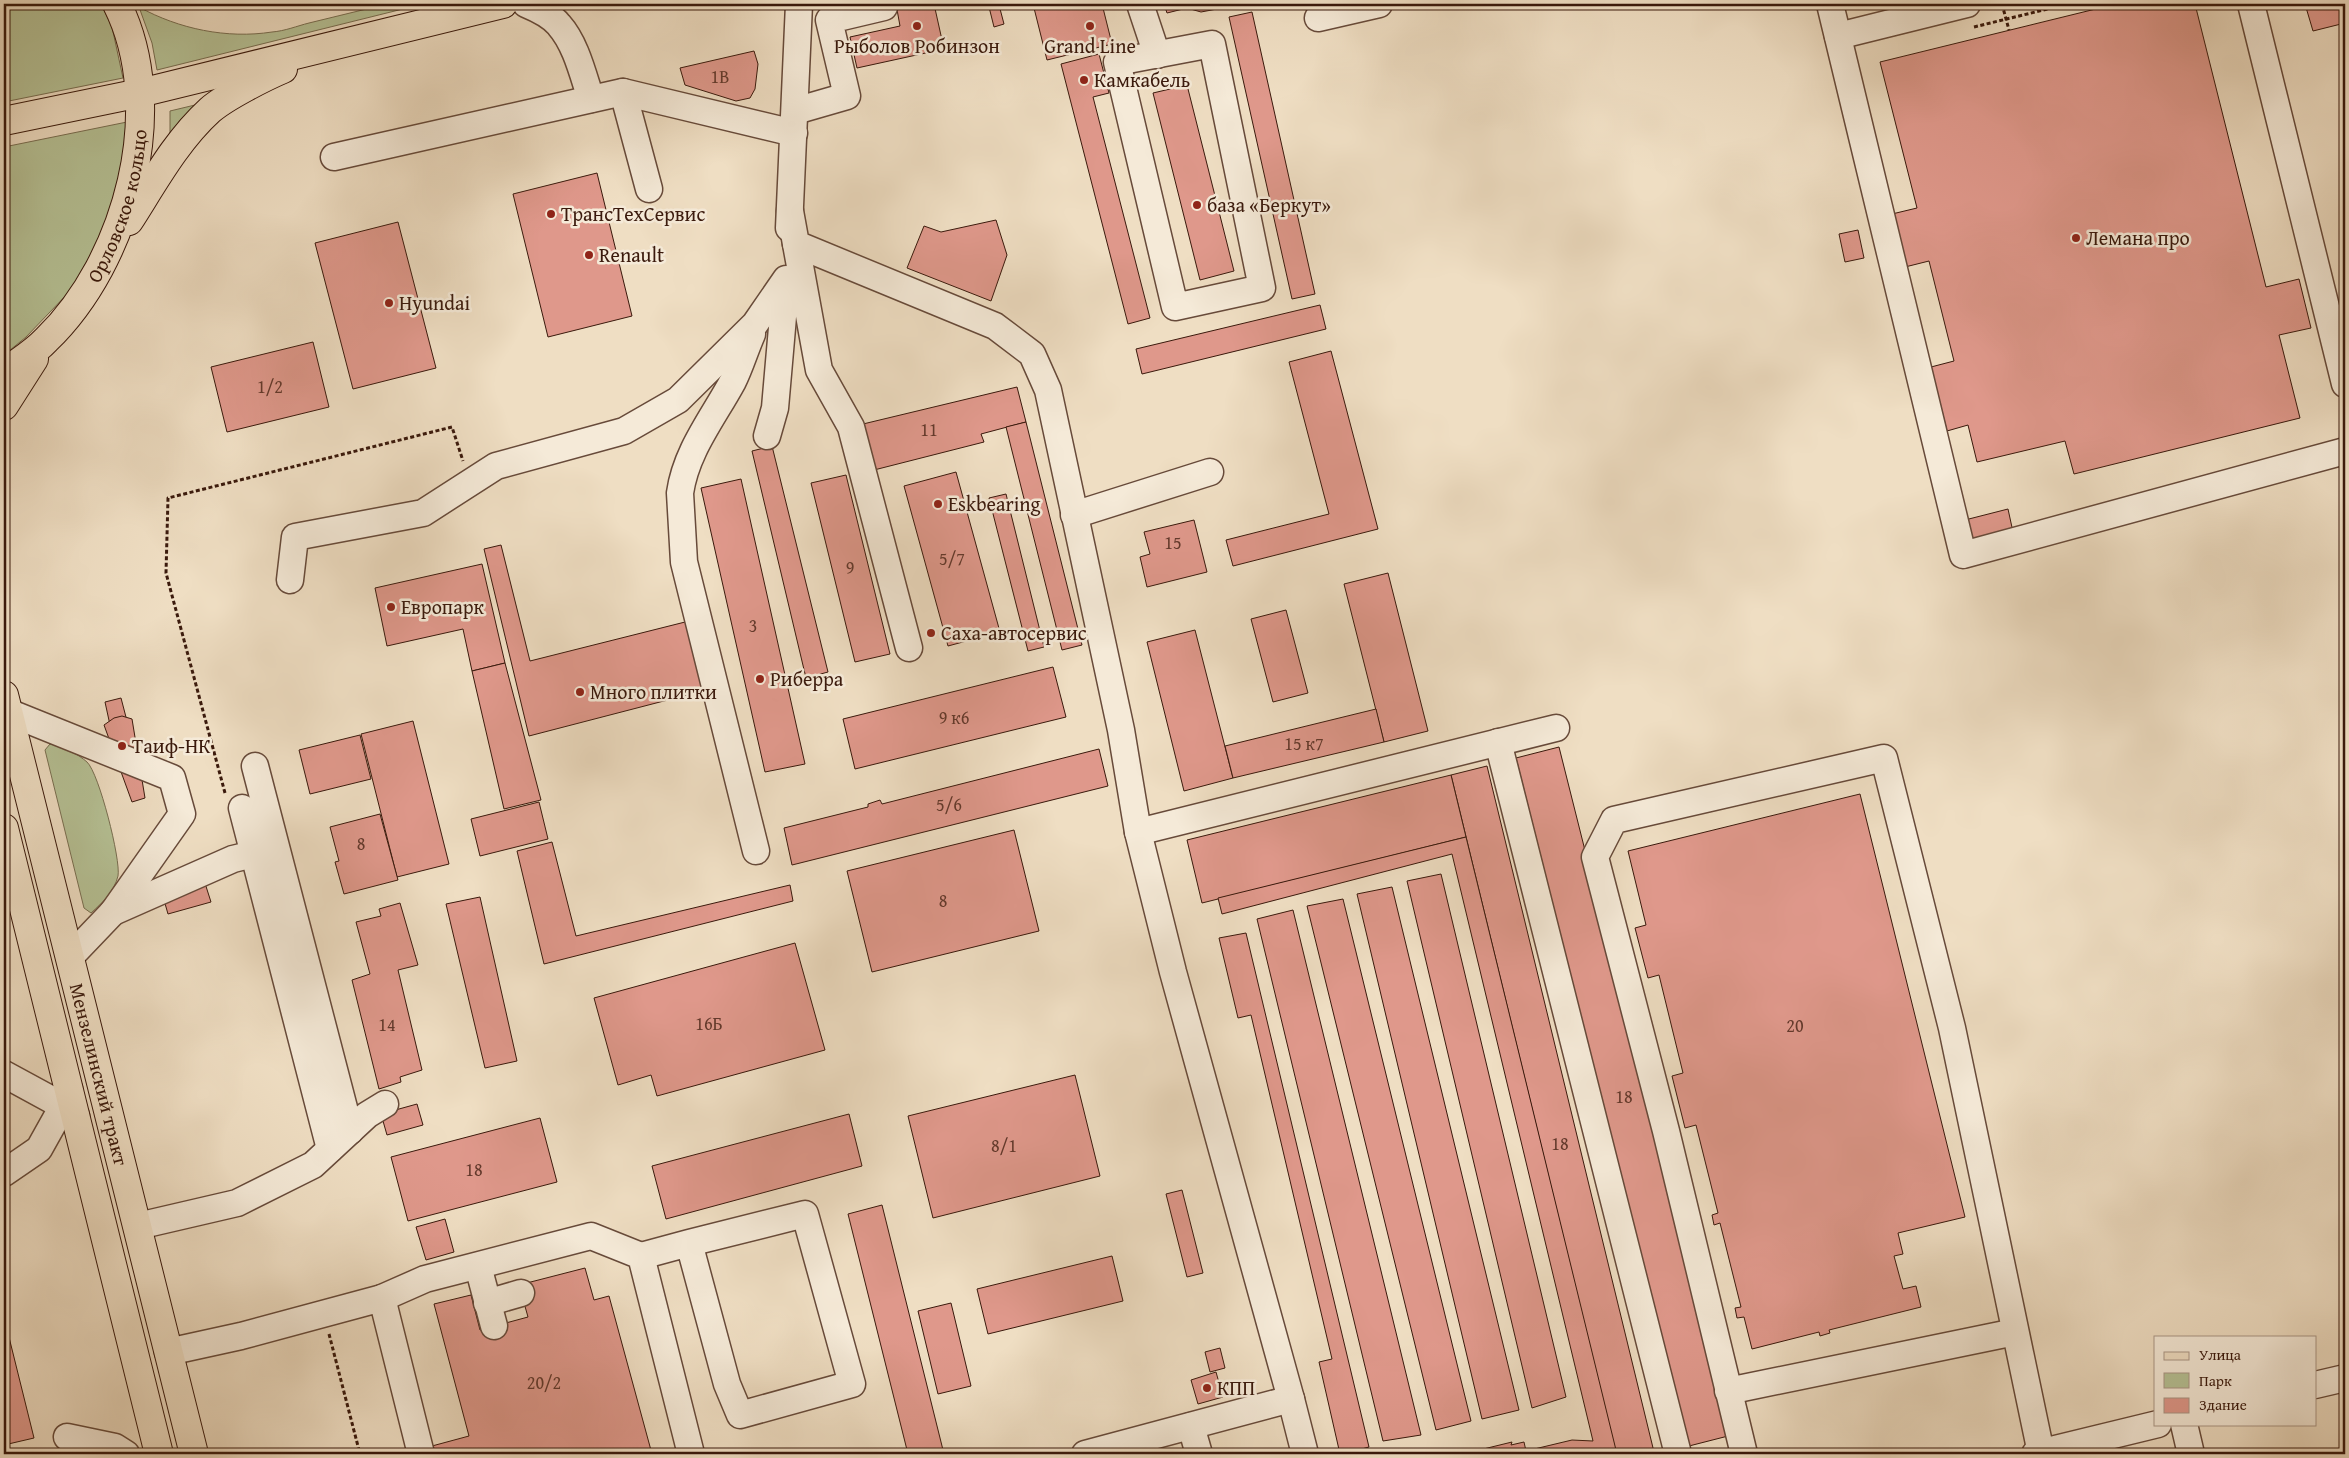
<svg xmlns="http://www.w3.org/2000/svg" width="2349" height="1458" viewBox="0 0 2349 1458" font-family="'Gentium Book Plus',serif">
	<style>
		.green { fill: #b6c296; stroke: #786e51 }
		.building { fill: #df988b; stroke: #3a190c }
		.lines { fill: none; stroke-linecap: round; stroke-linejoin: round }
		.minor-casing { stroke: #674a3a; stroke-width: 29 }
		.major-casing { stroke: #3a190c; stroke-width: 30 }
		.path { stroke: #3a190c; stroke-width: 3; stroke-dasharray: 4 2.5; stroke-linecap: butt }
		.minor { stroke: #f5ead8; stroke-width: 26 }
		.major { stroke: #efdec3; stroke-width: 28 }
		.poi-dot { fill: #8f2418; stroke: #f5ead8; stroke-width: 2 }
		.labels { text-anchor: middle; stroke-width: 5; stroke-linejoin: round; paint-order: stroke }
		.number-label { font-size: 18px; fill: #63392c }
		.poi-label { font-size: 20px; fill: #3a190c; stroke: #f5ead8; text-anchor: start }
		.street-label { font-size: 20px; fill: #3a190c; stroke: #f5ead8 }
	</style>
	<rect width="100%" height="100%" fill="#efdec3"/>
	<filter id="stains"><feTurbulence type="fractalNoise" baseFrequency=".004" numOctaves="4"/><feColorMatrix values="0 0 0 0 .2 0 0 0 0 .09 0 0 0 0 .02 0 0 0 .5 -.17"/></filter>
	<radialGradient id="worn" r=".72"><stop offset=".6" stop-color="#630" stop-opacity="0"/><stop offset="1" stop-color="#630" stop-opacity=".3"/></radialGradient>
	<g class="green">
		<polygon points="4,4 101,4 112,27 123,78 4,102"/>
		<path d="M387,4H423L157,70L152,43L139,7C179,29 227,39 272,32C285,31 297,26 309,23C335,17 361,10 387,4Z"/>
		<polygon points="195,105 181,119 170,135 170,111"/>
		<polygon points="127,122 128,153 103,232 72,289 26,337 4,355 4,147"/>
		<path d="M50,744C61,745 78,754 87,762C99,773 121,860 118,876C114,892 102,903 91,913L84,908L45,750Z"/>
	</g>
	<g class="building">
		<polygon points="896,4 934,4 944,49 857,68 850,37 900,26"/>
		<polygon points="1033,4 1102,4 1112,44 1047,60"/>
		<polygon points="1164,4 1216,4 1217,9 1201,12 1187,8 1167,13"/>
		<polygon points="2116,4 2195,4 2266,287 2299,279 2311,328 2279,335 2300,418 2074,474 2065,441 1977,462 1968,425 1947,431 1931,367 1954,361 1929,261 1905,267 1892,214 1917,208 1880,62"/>
		<polygon points="2305,4 2345,4 2345,23 2313,31"/>
		<polygon points="999,5 1004,24 994,27 989,7"/>
		<polygon points="1252,12 1315,294 1292,299 1229,17"/>
		<polygon points="754,51 758,64 755,89 750,98 736,101 685,85 680,68"/>
		<polygon points="1099,54 1109,93 1093,97 1150,318 1128,324 1061,64"/>
		<polygon points="1187,85 1234,271 1200,280 1153,93"/>
		<polygon points="597,173 632,316 548,337 513,194"/>
		<polygon points="996,220 1007,255 991,301 907,268 924,226 941,232"/>
		<polygon points="398,222 436,368 353,389 315,243"/>
		<polygon points="1858,230 1864,258 1845,262 1839,234"/>
		<polygon points="1320,305 1326,329 1142,374 1136,349"/>
		<polygon points="313,342 329,407 227,432 211,367"/>
		<polygon points="1331,351 1378,529 1233,566 1226,540 1329,514 1289,362"/>
		<polygon points="1017,387 1026,422 981,434 984,442 874,470 863,424"/>
		<polygon points="1026,422 1082,645 1062,650 1006,427"/>
		<polygon points="772,446 828,672 806,678 752,451"/>
		<polygon points="956,472 1000,632 948,646 904,486"/>
		<polygon points="846,475 890,654 855,662 811,483"/>
		<polygon points="741,479 805,764 765,772 701,488"/>
		<polygon points="1006,494 1044,647 1028,651 989,498"/>
		<polygon points="2008,509 2013,532 1967,544 1961,521"/>
		<polygon points="1194,520 1207,572 1147,587 1140,557 1150,554 1144,532"/>
		<polygon points="501,545 530,661 697,619 710,689 529,736 484,549"/>
		<polygon points="482,564 505,663 472,671 463,629 387,646 375,588"/>
		<polygon points="1388,573 1428,731 1384,742 1344,584"/>
		<polygon points="1286,610 1308,693 1273,702 1251,619"/>
		<polygon points="1195,630 1233,778 1184,791 1147,642"/>
		<polygon points="505,663 541,800 504,809 472,671"/>
		<polygon points="1053,667 1066,717 855,769 843,719"/>
		<polygon points="121,698 127,721 110,725 105,702"/>
		<polygon points="1376,709 1384,742 1233,778 1225,746"/>
		<polygon points="122,716 132,719 145,798 132,802 104,725 114,718"/>
		<polygon points="413,721 449,864 397,877 361,734"/>
		<polygon points="360,735 371,779 310,794 299,750"/>
		<polygon points="1559,747 1732,1435 1689,1446 1516,758"/>
		<polygon points="1099,749 1108,786 792,865 784,828 868,807 868,804 880,800 882,804"/>
		<polygon points="1487,766 1654,1452 1645,1454 1616,1454 1451,775"/>
		<polygon points="1451,775 1466,837 1202,903 1187,840"/>
		<polygon points="1860,794 1965,1217 1898,1233 1903,1254 1894,1256 1903,1289 1916,1286 1921,1307 1829,1330 1830,1333 1820,1336 1819,1332 1752,1349 1744,1317 1737,1318 1735,1308 1741,1307 1720,1223 1714,1225 1712,1215 1718,1213 1696,1125 1685,1128 1672,1076 1683,1073 1659,975 1648,978 1635,928 1646,925 1628,851"/>
		<polygon points="539,802 548,839 480,856 471,819"/>
		<polygon points="380,814 398,880 344,894 335,862 339,861 330,827"/>
		<polygon points="1014,830 1039,931 872,972 847,871"/>
		<polygon points="1466,837 1616,1450 1599,1454 1463,1454 1512,1442 1511,1445 1524,1442 1526,1451 1572,1440 1593,1441 1452,854 1222,914 1218,898"/>
		<polygon points="552,842 576,936 790,885 793,901 544,964 517,851"/>
		<polygon points="1441,874 1566,1397 1532,1408 1407,881"/>
		<polygon points="203,877 211,902 168,914 164,900"/>
		<polygon points="1392,887 1519,1410 1482,1419 1357,894"/>
		<polygon points="480,897 517,1061 485,1068 446,904"/>
		<polygon points="1343,899 1471,1421 1436,1430 1307,906"/>
		<polygon points="400,903 418,965 398,970 422,1070 400,1077 401,1082 379,1089 352,980 370,974 356,922 381,916 379,909"/>
		<polygon points="1293,910 1421,1435 1383,1441 1257,919"/>
		<polygon points="1246,933 1369,1447 1343,1454 1340,1454 1319,1362 1332,1359 1251,1015 1238,1018 1219,938"/>
		<polygon points="795,943 825,1050 657,1096 651,1075 618,1085 594,998"/>
		<polygon points="1075,1075 1100,1176 933,1218 908,1116"/>
		<polygon points="417,1104 423,1125 387,1135 381,1114"/>
		<polygon points="849,1114 862,1166 666,1219 652,1166"/>
		<polygon points="540,1118 557,1182 408,1221 391,1157"/>
		<polygon points="1182,1190 1203,1273 1187,1277 1166,1194"/>
		<polygon points="882,1205 944,1454 908,1454 848,1214"/>
		<polygon points="445,1219 454,1252 426,1260 416,1227"/>
		<polygon points="1112,1256 1123,1301 988,1334 977,1289"/>
		<polygon points="585,1268 594,1300 609,1296 652,1454 434,1454 432,1446 469,1436 434,1304 471,1295 480,1330 528,1317 519,1285"/>
		<polygon points="951,1303 971,1386 938,1394 918,1311"/>
		<polygon points="4,1317 34,1438 4,1445"/>
		<polygon points="1220,1348 1225,1368 1210,1372 1205,1352"/>
		<polygon points="1216,1372 1223,1397 1198,1404 1191,1380"/>
	</g>
	<g class="lines">
		<g class="minor-casing">
			<g id="minor">
				<path d="M526,4C538,9 551,15 559,25C576,44 583,75 591,99"/>
				<polyline points="1140,4 1157,55"/>
				<polyline points="1830,4 1963,555 2345,451"/>
				<polyline points="2251,4 2345,384"/>
				<polyline points="1318,18 1379,4"/>
				<polyline points="1838,36 1967,4"/>
				<polygon points="1212,44 1262,288 1175,307 1117,62"/>
				<polyline points="623,92 649,189"/>
				<polyline points="795,111 847,96 829,20 884,7"/>
				<polyline points="334,157 623,92 794,133"/>
				<polyline points="790,211 796,244 995,326 1032,354 1048,390 1121,730 1138,832 1173,972 1291,1399 1305,1454"/>
				<polyline points="789,228 799,4"/>
				<polyline points="796,244 819,370 851,427 909,648"/>
				<path d="M752,334C745,350 740,367 733,381C713,418 686,451 680,493L684,562L756,851"/>
				<polyline points="767,436 775,408 786,282"/>
				<polyline points="1074,515 1210,472"/>
				<polyline points="290,580 295,537 423,513 496,466 624,431 678,400 755,324 786,279"/>
				<polyline points="8,712 172,778 182,814 113,912 70,957"/>
				<polyline points="1498,742 1678,1454"/>
				<polyline points="255,766 350,1131"/>
				<polyline points="242,808 330,1149"/>
				<polyline points="1138,832 1556,728"/>
				<polyline points="113,912 233,859 270,850"/>
				<polyline points="4,1074 63,1106 76,1116"/>
				<polyline points="4,1173 39,1149 63,1106 69,1089"/>
				<polyline points="138,1226 237,1203 313,1165 367,1115 385,1104"/>
				<polyline points="641,1256 689,1243 805,1214 852,1384 740,1415 727,1384 689,1243"/>
				<polyline points="478,1266 494,1326"/>
				<polyline points="382,1298 425,1279 591,1236 641,1256 691,1454"/>
				<polyline points="487,1303 521,1293"/>
				<polyline points="168,1352 241,1336 382,1298 421,1454"/>
				<polyline points="2315,1385 2345,1378"/>
				<polyline points="1728,1391 2015,1332"/>
				<polyline points="2184,1424 2191,1454"/>
				<polyline points="1191,1426 1199,1454"/>
				<polyline points="67,1437 115,1447 126,1454"/>
				<polyline points="1085,1454 1291,1399"/>
				<polyline points="1744,1454 1666,1131 1595,857 1614,820 1884,758 1952,1028 2041,1453"/>
				<polyline points="2035,1454 2158,1424"/>
			</g>
		</g>
		<g class="major-casing">
			<g id="major">
				<polyline points="4,121 140,93 503,4"/>
				<path d="M129,221C154,182 176,141 210,110C225,97 264,77 283,69"/>
				<path id="s1" d="M4,373C18,362 34,353 46,340C128,261 169,108 117,4"/>
				<polyline points="4,406 34,359"/>
				<path id="s2" d="M4,695L194,1454"/>
				<polyline points="4,828 159,1454"/>
			</g>
		</g>
		<g class="path">
			<polyline points="2002,4 2009,30"/>
			<polyline points="1974,27 2068,4"/>
			<polyline points="225,793 166,573 168,498 452,427 463,461"/>
			<polyline points="329,1334 360,1454"/>
			<polyline points="386,1454 397,1451"/>
		</g>
		<use href="#minor" class="minor"/>
		<use href="#major" class="major"/>
	</g>
	<g class="poi-dot">
		<circle cx="917" cy="26" r="5"/>
		<circle cx="1090" cy="26" r="5"/>
		<circle cx="1084" cy="80" r="5"/>
		<circle cx="1197" cy="205" r="5"/>
		<circle cx="551" cy="214" r="5"/>
		<circle cx="2076" cy="238" r="5"/>
		<circle cx="589" cy="255" r="5"/>
		<circle cx="389" cy="303" r="5"/>
		<circle cx="938" cy="504" r="5"/>
		<circle cx="391" cy="607" r="5"/>
		<circle cx="931" cy="633" r="5"/>
		<circle cx="760" cy="679" r="5"/>
		<circle cx="580" cy="692" r="5"/>
		<circle cx="122" cy="746" r="5"/>
		<circle cx="1207" cy="1388" r="5"/>
	</g>
	<g class="labels">
		<g class="number-label">
			<text x="720" y="83">1В</text>
			<text x="270" y="393">1/2</text>
			<text x="929" y="436">11</text>
			<text x="1173" y="549">15</text>
			<text x="952" y="565">5/7</text>
			<text x="850" y="574">9</text>
			<text x="753" y="632">3</text>
			<text x="954" y="724">9 к6</text>
			<text x="1304" y="750">15 к7</text>
			<text x="949" y="811">5/6</text>
			<text x="361" y="850">8</text>
			<text x="943" y="907">8</text>
			<text x="709" y="1030">16Б</text>
			<text x="387" y="1031">14</text>
			<text x="1795" y="1032">20</text>
			<text x="1624" y="1103">18</text>
			<text x="1560" y="1150">18</text>
			<text x="1004" y="1152">8/1</text>
			<text x="474" y="1176">18</text>
			<text x="544" y="1389">20/2</text>
		</g>
		<g class="poi-label">
			<text x="917" y="53" text-anchor="middle">Рыболов Робинзон</text>
			<text x="1090" y="53" text-anchor="middle">Grand Line</text>
			<text x="1094" y="87">Камкабель</text>
			<text x="1207" y="212">база «Беркут»</text>
			<text x="561" y="221">ТрансТехСервис</text>
			<text x="2086" y="245">Лемана про</text>
			<text x="599" y="262">Renault</text>
			<text x="399" y="310">Hyundai</text>
			<text x="948" y="511">Eskbearing</text>
			<text x="401" y="614">Европарк</text>
			<text x="941" y="640">Саха-автосервис</text>
			<text x="770" y="686">Риберра</text>
			<text x="590" y="699">Много плитки</text>
			<text x="132" y="753">Таиф-НК</text>
			<text x="1217" y="1395">КПП</text>
		</g>
		<g class="street-label">
			<text dy="7" stroke="none"><textPath href="#s1" startOffset="209">Орловское кольцо</textPath></text>
			<text dy="7" stroke="none"><textPath href="#s2" startOffset="391">Мензелинский тракт</textPath></text>
		</g>
	</g>
	<rect width="2349" height="1458" fill="none" stroke="#efdec3" stroke-width="20"/>
	<rect x="5" y="5" width="2339" height="1448" fill="none" stroke="#3a190c" stroke-width="2.5"/>
	<rect x="10" y="10" width="2329" height="1438" fill="none" stroke="#3a190c"/>
	<rect x="2154" y="1336" width="162" height="90" fill="#f5ead8" stroke="#aa9686"/>
	<rect x="2164" y="1352" width="25" height="8" fill="#efdec3" stroke="#aa9686"/>
	<text x="2199" y="1360" font-size="15" fill="#3a190c">Улица</text>
	<rect x="2164" y="1373" width="25" height="15" fill="#b6c296" stroke="#aa9686"/>
	<text x="2199" y="1386" font-size="15" fill="#3a190c">Парк</text>
	<rect x="2164" y="1398" width="25" height="15" fill="#df988b" stroke="#aa9686"/>
	<text x="2199" y="1410" font-size="15" fill="#3a190c">Здание</text>
	<rect width="100%" height="100%" filter="url(#stains)"/>
	<rect width="100%" height="100%" fill="url(#worn)"/>
</svg>
